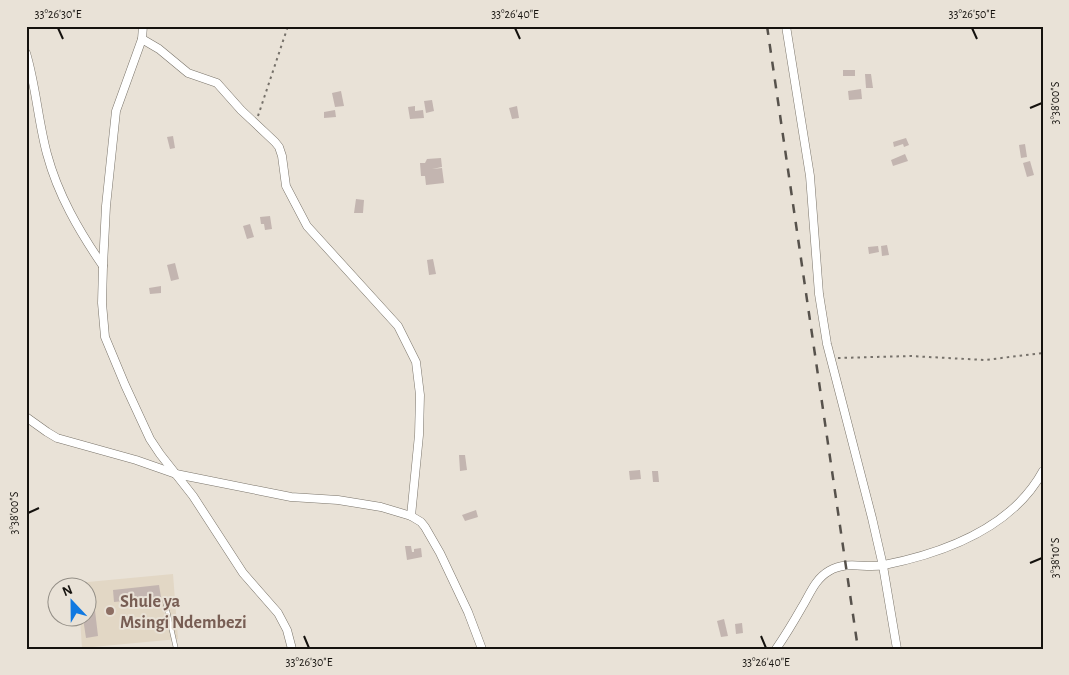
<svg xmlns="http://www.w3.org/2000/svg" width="1069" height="675" viewBox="0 0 1069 675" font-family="'Alegreya Sans',sans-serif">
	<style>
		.built { fill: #e2d7c5 }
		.building { fill: #c3b5b0 }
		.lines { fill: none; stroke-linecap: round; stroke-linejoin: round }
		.service-casing { stroke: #7a746a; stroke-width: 5 }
		.minor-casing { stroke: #7a746a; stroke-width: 9 }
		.path { stroke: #76716a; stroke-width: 2; stroke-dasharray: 2.5 4; stroke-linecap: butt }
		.service { stroke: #fff; stroke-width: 4 }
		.minor { stroke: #fff; stroke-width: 8 }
		.rail { stroke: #57524c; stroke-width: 2.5; stroke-dasharray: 9 9; stroke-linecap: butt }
		.ticks { fill: none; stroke: #15120e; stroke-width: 2 }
		.education-dot { fill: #8d6e63; stroke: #e9e2d7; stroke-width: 2 }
		.labels { text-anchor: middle; stroke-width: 4; stroke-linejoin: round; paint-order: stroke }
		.education-label { font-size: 18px; font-weight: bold; fill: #785e54; stroke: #e9e2d7; text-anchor: start }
		.neatline { fill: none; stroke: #15120e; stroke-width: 2 }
		.ticks-label { font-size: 12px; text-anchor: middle; fill: #15120e }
	</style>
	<rect width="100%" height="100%" fill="#e9e2d7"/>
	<polygon class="built" points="173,574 178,639 82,648 80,618 88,618 88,588 77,587 77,583"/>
	<g class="building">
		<rect x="843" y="70" width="12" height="6"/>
		<polygon points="865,74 871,74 873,88 866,88"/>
		<polygon points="861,89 862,99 849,100 848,91"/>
		<polygon points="341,91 344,106 335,107 332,93"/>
		<polygon points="432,100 434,111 426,113 424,101"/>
		<polygon points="415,106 415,111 423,110 424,118 410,119 408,107"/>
		<polygon points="517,106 519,118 512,119 509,108"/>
		<polygon points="335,110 336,117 324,118 324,112"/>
		<polygon points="173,136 175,148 170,149 167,137"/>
		<polygon points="906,138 909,145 904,147 903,144 894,147 893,142"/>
		<polygon points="1025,144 1027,157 1021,158 1019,145"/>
		<polygon points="905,154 908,161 893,166 891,160"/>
		<polygon points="441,158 442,167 432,169 442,168 444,183 426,185 425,176 421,176 420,163 425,163 427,159"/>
		<polygon points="1030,161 1034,175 1027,177 1023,163"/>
		<polygon points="356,199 364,200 363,213 354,213"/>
		<polygon points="270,216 272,229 265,230 264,224 261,224 260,217"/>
		<polygon points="250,224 254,237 247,239 243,226"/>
		<polygon points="887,245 889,255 882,256 881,246"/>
		<polygon points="878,246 879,252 869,254 868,247"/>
		<polygon points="433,259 436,274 429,275 427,260"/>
		<polygon points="175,263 179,279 171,281 167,265"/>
		<polygon points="161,286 161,293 150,294 149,288"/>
		<polygon points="459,455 465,455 467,470 460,471"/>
		<polygon points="640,470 641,479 630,480 629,471"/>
		<polygon points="652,471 658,471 659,482 653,482"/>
		<polygon points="476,510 478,517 465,521 462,515"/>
		<polygon points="405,546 411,546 412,552 414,552 414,549 421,548 422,557 407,560"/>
		<polygon points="159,585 161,597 114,602 113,590"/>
		<polygon points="94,602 98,636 86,638 83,618 88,618 88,603"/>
		<polygon points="724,619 728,636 721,637 717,621"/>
		<polygon points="742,623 743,633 736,634 735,624"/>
	</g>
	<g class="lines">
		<g class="service-casing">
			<polyline id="service" points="165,601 176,649"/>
		</g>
		<g class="minor-casing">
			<g id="minor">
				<polyline points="143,26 142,39 116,111 106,206 103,266 102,303 105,337 125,385 150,439 160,454 193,496 243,573 278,613 287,630 292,649"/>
				<polyline points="786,26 810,176 819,294 827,344 872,518 883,566 897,649"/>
				<polyline points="142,39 159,49 188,73 217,83 241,110 275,142 279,147 282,156 286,186 307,226 398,326 416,362 420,395 419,435 411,516"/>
				<path d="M26,53C36,86 38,121 47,154C58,195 79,231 103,266"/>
				<polyline points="26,417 47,432 57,438 136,460 176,474 291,497 338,500 381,507 411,516 421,522 425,527 440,553 468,612 482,649"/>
				<path d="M776,649C785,636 794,621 802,607C810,594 815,579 829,571C848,560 865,569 884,565C944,553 1012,528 1043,471"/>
			</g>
		</g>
		<g class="path">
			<polyline points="258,116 288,26"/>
			<polyline points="838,358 910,356 985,360 1043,353"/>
		</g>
		<use href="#service" class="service"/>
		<use href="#minor" class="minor"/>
		<polyline class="rail" points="767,26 858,649"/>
	</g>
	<path class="ticks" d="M58,28L63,39M515,28L520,39M972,28L977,39M1030,108L1042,103M28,513L39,508M1030,563L1042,558M304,636L309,648M761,636L766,648"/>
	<circle class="education-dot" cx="110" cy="611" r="5"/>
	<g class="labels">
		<g class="education-label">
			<text x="120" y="607">Shule ya<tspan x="120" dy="21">Msingi Ndembezi</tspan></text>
		</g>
	</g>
	<rect width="1069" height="675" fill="none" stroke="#e9e2d7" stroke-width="55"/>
	<g transform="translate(72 602) rotate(338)"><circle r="24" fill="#e9e2d7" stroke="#948f87"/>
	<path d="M0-4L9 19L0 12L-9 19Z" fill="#1179e1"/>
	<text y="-8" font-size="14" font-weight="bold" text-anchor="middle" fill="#15120e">N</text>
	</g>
	<rect x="28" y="28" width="1014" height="620" class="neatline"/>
	<g class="ticks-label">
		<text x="58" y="18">33°26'30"E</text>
		<text x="515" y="18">33°26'40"E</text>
		<text x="972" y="18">33°26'50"E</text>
		<text transform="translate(1055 103) rotate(-90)" y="4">3°38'00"S</text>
		<text transform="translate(14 513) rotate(-90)" y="4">3°38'00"S</text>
		<text transform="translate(1055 558) rotate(-90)" y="4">3°38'10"S</text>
		<text x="309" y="666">33°26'30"E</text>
		<text x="766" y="666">33°26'40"E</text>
	</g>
</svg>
